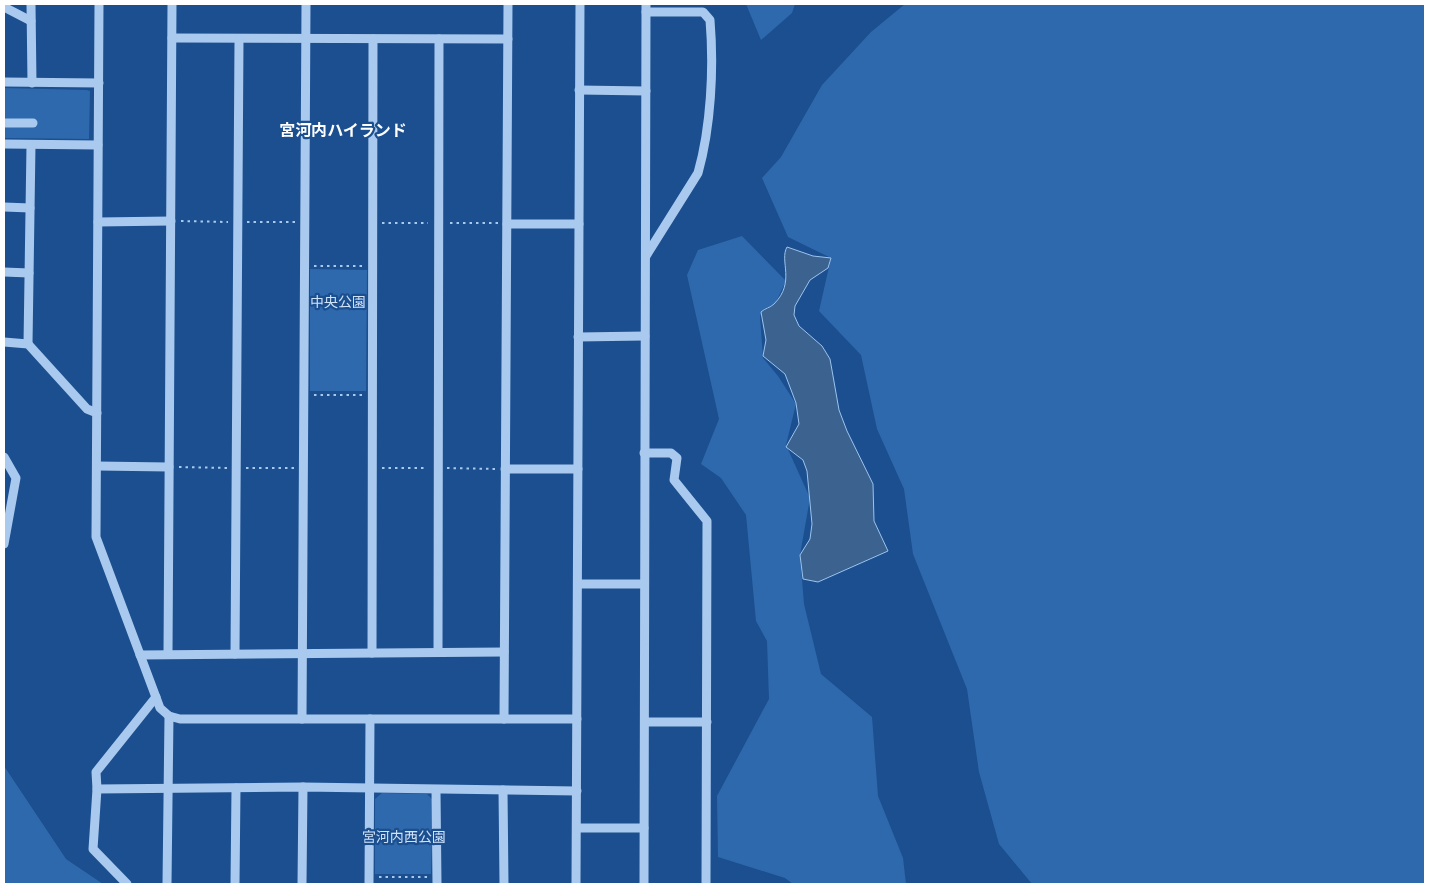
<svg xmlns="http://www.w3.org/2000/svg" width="1429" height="888" viewBox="0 0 1429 888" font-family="Inter,'Noto Sans JP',sans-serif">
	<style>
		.green { fill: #2e69ad }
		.water { fill: #3c6290; stroke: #9cc4f0 }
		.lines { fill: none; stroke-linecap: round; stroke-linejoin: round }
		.path { stroke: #a9c9ee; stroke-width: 2; stroke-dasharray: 2.5 4; stroke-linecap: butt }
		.minor { stroke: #a9c9ee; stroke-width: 9 }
		.labels { text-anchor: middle; stroke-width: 4.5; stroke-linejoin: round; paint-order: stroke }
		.park-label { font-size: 14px; fill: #cfe3fa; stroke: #1b4f8f }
		.quarter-label { font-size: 16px; font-weight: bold; fill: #fff; stroke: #1b4f8f }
	</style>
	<rect width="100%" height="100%" fill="#1b4f8f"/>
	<g class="green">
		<polygon points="746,4 795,4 792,13 761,40"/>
		<polygon points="905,4 1425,4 1425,884 1032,884 999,844 979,772 967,689 913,554 904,489 877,429 861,355 819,311 831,258 788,237 762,178 781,157 822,85 871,32"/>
		<polygon points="4,88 87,90 90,91 89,139 4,138"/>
		<polygon points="742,236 786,281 775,304 764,309 760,316 763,358 778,376 796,404 786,445 810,498 800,555 804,604 821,674 872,717 878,796 903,858 906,884 793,884 785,878 718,857 717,796 769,699 767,641 756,621 746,515 721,478 701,464 719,419 687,275 698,250"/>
		<polygon points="310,269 367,270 366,391 310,391"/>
		<polygon points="4,766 66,859 103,884 4,884"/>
		<polygon points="382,793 427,794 433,800 431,874 375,874 375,799"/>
	</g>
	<path class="water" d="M787,247L813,256L831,258L828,268L810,280L795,306L794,315L799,326L822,346L830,359L839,410L847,431L873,484L874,521L888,551L818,582L803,579L800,555L810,539L812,524L807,471L803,460L786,447L799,424L796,403L785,374L763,356L766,340L761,312C765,308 770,308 774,304C796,282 779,261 787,247Z"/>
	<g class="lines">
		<g class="path">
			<polyline points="181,221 228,222"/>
			<polyline points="247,222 295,222"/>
			<polyline points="382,223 428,223"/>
			<polyline points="450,223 498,223"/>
			<polyline points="314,266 362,266"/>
			<polyline points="314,395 362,395"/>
			<polyline points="179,467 227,468"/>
			<polyline points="246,468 294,468"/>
			<polyline points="382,468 427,468"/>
			<polyline points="447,468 495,469"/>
			<polyline points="379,877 427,877"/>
		</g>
		<g class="minor">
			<polyline points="31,4 32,83"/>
			<polyline points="99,4 96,537 160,708 169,716 180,719 577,719"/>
			<polyline points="4,7 31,21"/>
			<path d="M646,12H703L710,20C714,68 711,127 698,173L646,256"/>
			<polyline points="172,38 508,39"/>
			<polyline points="4,82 99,83"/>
			<polyline points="579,90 646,91"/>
			<polyline points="4,123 33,123"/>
			<polyline points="4,144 98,145"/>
			<polyline points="4,207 30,208"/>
			<polyline points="98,222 171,221"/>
			<polyline points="507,224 579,224"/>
			<polyline points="4,272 29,273"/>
			<polyline points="578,337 645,336"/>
			<polyline points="4,342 28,344 87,409 97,413"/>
			<polyline points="28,344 31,145"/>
			<polyline points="644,453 671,453 677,458 674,480 707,521 706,884"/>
			<polyline points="4,457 16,478 4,544"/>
			<polyline points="97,466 169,467"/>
			<polyline points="505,469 578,469"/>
			<polyline points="578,584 643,584"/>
			<polyline points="438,652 439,39"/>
			<polyline points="372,653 373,39"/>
			<polyline points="168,654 172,4"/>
			<polyline points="235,654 239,40"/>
			<polyline points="140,655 504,652"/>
			<polyline points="302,719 306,4"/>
			<polyline points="504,719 508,4"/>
			<polyline points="645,722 707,722"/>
			<polyline points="97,789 303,787 577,791"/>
			<polyline points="436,790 437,884"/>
			<polyline points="503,790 504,884"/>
			<polyline points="577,828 644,828"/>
			<polyline points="127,884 93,849 97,789 96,772 156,697"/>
			<polyline points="167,884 169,716"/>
			<polyline points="235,884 236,788"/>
			<polyline points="302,884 303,787"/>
			<polyline points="369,884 370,719"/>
			<polyline points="576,884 580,4"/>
			<polyline points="644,884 646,4"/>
		</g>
	</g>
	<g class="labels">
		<g class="park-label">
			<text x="338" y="307">中央公園</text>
			<text x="404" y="842">宮河内西公園</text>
		</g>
		<g class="quarter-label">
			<text x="343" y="136">宮河内ハイランド</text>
		</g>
	</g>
	<rect width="1429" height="888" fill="none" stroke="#ffffff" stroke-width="10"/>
</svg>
